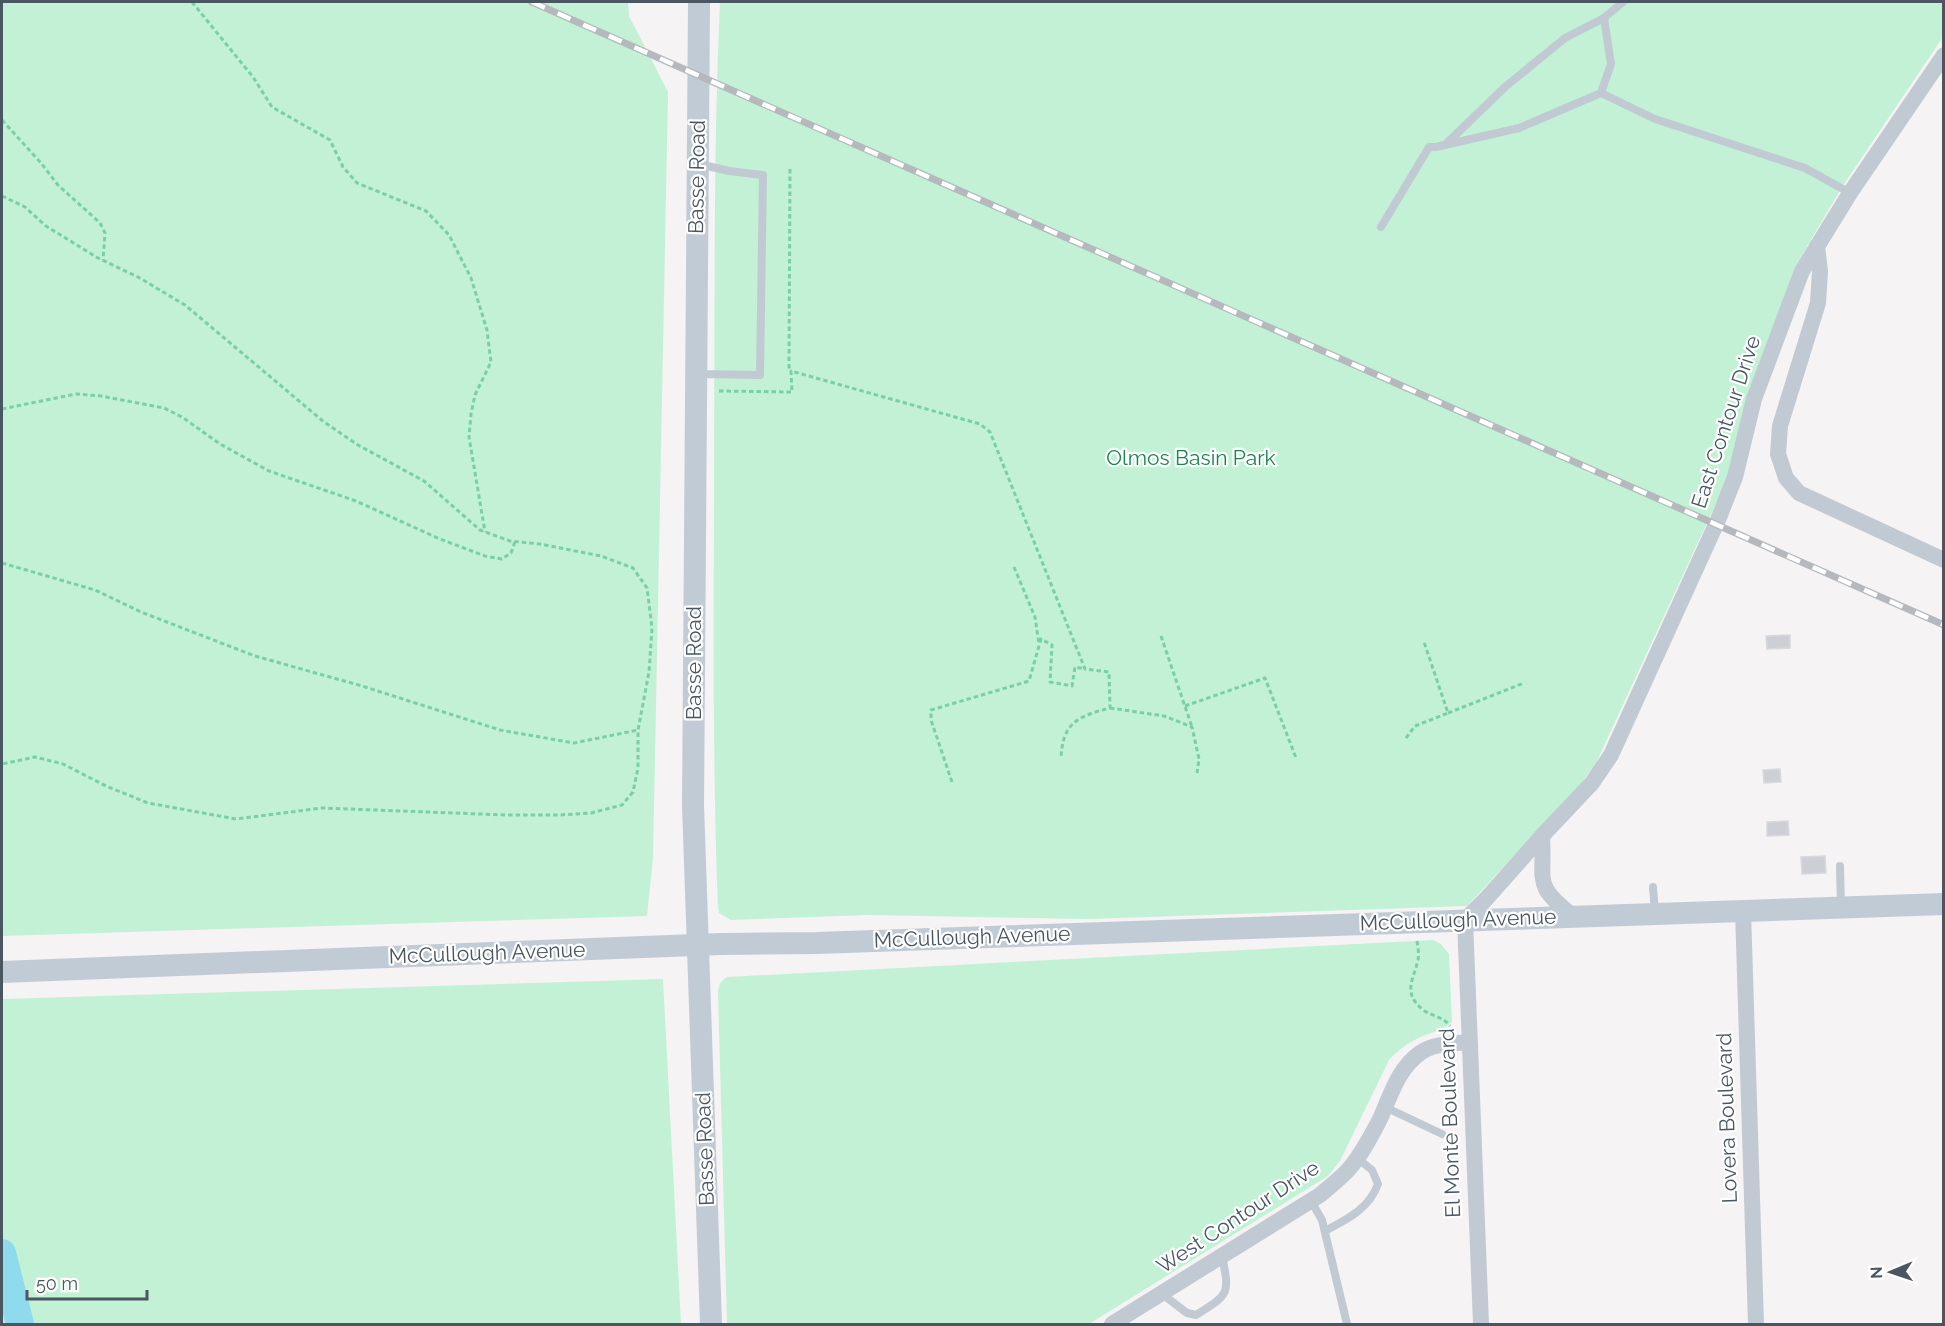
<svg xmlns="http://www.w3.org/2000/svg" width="1945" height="1326" viewBox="0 0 1945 1326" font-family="Raleway,sans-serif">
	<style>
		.green { fill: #c3f1d5 }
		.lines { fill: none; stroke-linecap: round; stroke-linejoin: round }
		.river { stroke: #90daee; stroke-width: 28 }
		.building { fill: #cdcfd5; stroke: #d7d9de; stroke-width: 1.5 }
		.path { stroke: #7ad0a6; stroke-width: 3; stroke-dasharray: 4.5 3; stroke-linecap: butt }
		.lane { stroke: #c1cad2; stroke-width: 8 }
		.street { stroke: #c1cad2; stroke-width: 16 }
		.secondary { stroke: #c1cbd6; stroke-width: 22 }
		.rail-casing { stroke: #b5b8bd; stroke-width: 7 }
		.rail { stroke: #fff; stroke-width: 4.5; stroke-dasharray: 14; stroke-linecap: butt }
		.labels { text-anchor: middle; stroke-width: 4.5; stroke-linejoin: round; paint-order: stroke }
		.street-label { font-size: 21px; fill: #4a5661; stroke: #fff }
		.park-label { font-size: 21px; fill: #17864f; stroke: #fff }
	</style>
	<rect width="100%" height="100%" fill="#f5f3f3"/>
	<g class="green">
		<polygon points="2,2 628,2 629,16 668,92 653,858 647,916 2,936"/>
		<path d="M720,2H1943V37L1842,187L1795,267L1750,393L1731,471L1596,763L1579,786L1467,906L1088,919L868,915L731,920L719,913L718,907C712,760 714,613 714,466C715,311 713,156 720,2Z"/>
		<path d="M1433,940L1441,944L1449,954L1452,1022C1445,1030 1431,1032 1421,1037C1409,1042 1398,1050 1389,1060L1340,1161L1328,1176L1089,1324H727L718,991L720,983L727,977Z"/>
		<polygon points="663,979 681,1324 2,1324 2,999"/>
	</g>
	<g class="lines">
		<polyline class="river" points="2,1253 20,1324"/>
	</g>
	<g class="building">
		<polygon points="1790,635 1790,648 1767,649 1766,636"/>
		<polygon points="1780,769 1781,782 1764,783 1763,770"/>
		<polygon points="1788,821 1789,835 1767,836 1767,822"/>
		<polygon points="1825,856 1826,873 1802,874 1801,857"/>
	</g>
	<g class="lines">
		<g class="path">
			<polyline points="192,2 253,77 272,107 330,140 343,167 357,183 426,211 449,235 471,278 487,330 491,362 475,395 471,414 469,437 485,532"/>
			<polyline points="2,120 41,163 58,185 100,223 105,233 103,260"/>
			<polyline points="790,169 789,367 791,371"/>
			<polyline points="2,196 25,207 46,226 98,258 138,277 185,305 324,422 358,445 424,481 480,530 510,541 540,544 601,556 633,568 647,588 652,628 649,672 638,730 638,768 633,792 622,805 591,813 559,815 506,815 322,808 236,819 148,803 106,786 63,764 35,757 2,764"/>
			<path d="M719,391L792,392L791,371L980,424L990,432L1085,669L1109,672L1110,708C1078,716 1062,723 1061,759"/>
			<polyline points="2,409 76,394 101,396 164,408 182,417 220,444 269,471 356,501 440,539 485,556 502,559 511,553 515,542"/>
			<polyline points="2,563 95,590 141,612 255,656 362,686 500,730 574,743 638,730"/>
			<polyline points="1014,567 1035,617 1039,644"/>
			<polyline points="1161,636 1192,727"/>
			<polyline points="1185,706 1265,678 1296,758"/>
			<polyline points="1110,708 1164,716 1192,727 1199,759 1197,773"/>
			<polyline points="1448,713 1524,683"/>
			<polyline points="1406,738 1415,726 1448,713 1424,642"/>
			<polyline points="952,782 931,720 931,710 1029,681 1041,639 1052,645 1050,682 1072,686 1075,667 1085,669"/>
			<path d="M1417,941C1418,947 1419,954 1418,960C1414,979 1402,992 1422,1009C1430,1016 1443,1016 1450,1026"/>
		</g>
		<g class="lane">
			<polyline points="1601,93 1611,64 1604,18 1623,2"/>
			<polyline points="1446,144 1505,87 1565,38 1604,18"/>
			<polyline points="1381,227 1429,147 1436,147 1519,128 1601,93 1655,119 1805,168 1850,193"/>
			<polyline points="699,374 760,375 763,175 729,171 699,164"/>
			<polyline points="1840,866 1841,908"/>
			<polyline points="1653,887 1655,913"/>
			<polyline points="1385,1107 1442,1134"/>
			<polyline points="1311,1201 1322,1220 1347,1324"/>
			<path d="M1325,1231C1347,1219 1369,1209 1378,1184L1372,1170L1357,1158"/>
			<path d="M1162,1294L1187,1313L1196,1315C1229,1294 1230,1295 1222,1256"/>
		</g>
		<g class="street">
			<polyline points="1817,246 1820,271 1818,303 1780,426 1778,454 1786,478 1799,493 1944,560"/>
			<path d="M1542,836C1545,883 1532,884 1574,917"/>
			<polyline points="1743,911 1756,1324"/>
			<path d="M1112,1324L1320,1195C1329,1187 1340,1179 1348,1170C1361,1156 1371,1136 1380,1119C1391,1095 1397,1070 1420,1053C1434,1043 1453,1044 1469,1042"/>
			<polyline points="1481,1324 1465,920 1486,899 1542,836 1592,783 1611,755 1718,520 1735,477 1754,399 1802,271 1850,193 1944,55"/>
		</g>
		<g class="secondary">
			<polyline points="699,2 693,805 711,1324"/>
			<polyline points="2,972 721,944 817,943 1944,904"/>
		</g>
		<g class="rail-casing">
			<polyline id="rail" points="532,2 1944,625"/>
		</g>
		<use href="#rail" class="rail"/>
	</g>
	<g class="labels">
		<g class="street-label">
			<text transform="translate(697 177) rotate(-89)" y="7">Basse Road</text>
			<text transform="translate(1726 422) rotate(-72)" y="7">East Contour Drive</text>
			<text transform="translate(694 663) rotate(-90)" y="7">Basse Road</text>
			<text transform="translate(1458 920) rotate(-2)" y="7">McCullough Avenue</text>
			<text transform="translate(972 937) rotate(-2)" y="7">McCullough Avenue</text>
			<text transform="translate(487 953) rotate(-2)" y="7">McCullough Avenue</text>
			<text transform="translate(1727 1118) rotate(-92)" y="7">Lovera Boulevard</text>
			<text transform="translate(1450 1123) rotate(-92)" y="7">El Monte Boulevard</text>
			<text transform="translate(705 1149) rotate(-92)" y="7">Basse Road</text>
			<text transform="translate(1238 1217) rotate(-33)" y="7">West Contour Drive</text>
		</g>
		<g class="park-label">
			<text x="1191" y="465">Olmos Basin Park</text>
		</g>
	</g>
	<rect width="1945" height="1326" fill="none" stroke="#4a5661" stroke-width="6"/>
	<g transform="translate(1891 1272) rotate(268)" stroke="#ffffff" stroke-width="4.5" paint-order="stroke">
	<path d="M0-4.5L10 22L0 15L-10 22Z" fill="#4a5661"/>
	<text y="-9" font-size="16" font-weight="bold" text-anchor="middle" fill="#4a5661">N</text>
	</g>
	<path d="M27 1290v9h120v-9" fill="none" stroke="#4a5661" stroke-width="3"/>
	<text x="36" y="1290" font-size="18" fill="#4a5661" stroke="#ffffff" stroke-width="4.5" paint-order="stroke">50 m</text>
</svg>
